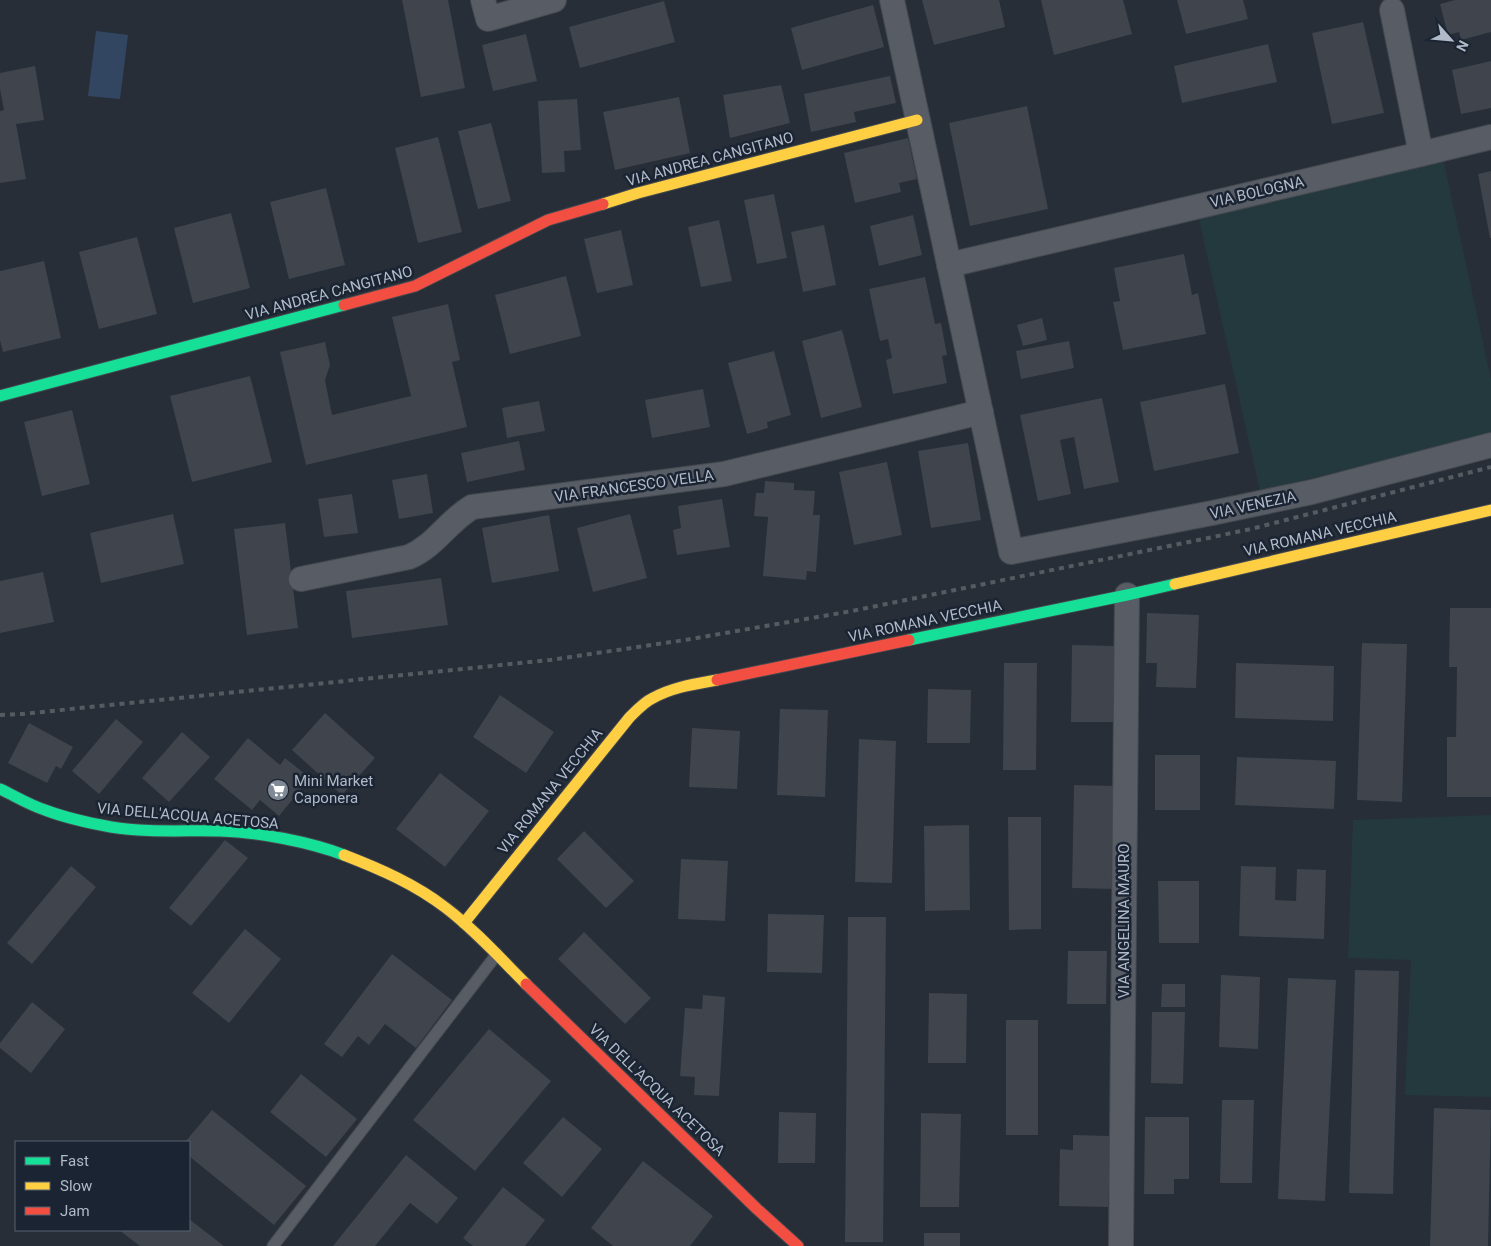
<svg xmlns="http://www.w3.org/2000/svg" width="1491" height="1246" viewBox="0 0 1491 1246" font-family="Roboto,sans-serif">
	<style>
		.green { fill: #24393d }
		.water { fill: #324662 }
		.building { fill: #3f444d }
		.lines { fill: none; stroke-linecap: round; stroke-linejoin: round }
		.lane-casing { stroke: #444950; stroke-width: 13 }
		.street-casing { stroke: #444950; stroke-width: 26 }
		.fast-casing { stroke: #444950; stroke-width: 13 }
		.slow-casing { stroke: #444950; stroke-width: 13 }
		.jam-casing { stroke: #444950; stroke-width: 13 }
		.lane { stroke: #585c64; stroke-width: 11 }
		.street { stroke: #585c64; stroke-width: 24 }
		.fast { stroke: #16e098; stroke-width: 11 }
		.slow { stroke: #ffcf43; stroke-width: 11 }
		.jam { stroke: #f24e42; stroke-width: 11 }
		.rail { stroke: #565b62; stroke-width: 4; stroke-dasharray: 5 5; stroke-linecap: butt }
		.labels { text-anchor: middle; stroke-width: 5; stroke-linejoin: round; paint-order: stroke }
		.street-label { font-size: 15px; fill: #b0bac9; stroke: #1a2432 }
		.poi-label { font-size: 15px; fill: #b0bac9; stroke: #1a2432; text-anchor: start }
	</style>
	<rect width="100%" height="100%" fill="#272e37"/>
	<g class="green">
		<polygon points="1443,158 1491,379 1491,434 1260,491 1199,219"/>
		<polygon points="1491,815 1491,1097 1405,1095 1411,960 1348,958 1353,820"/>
	</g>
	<polygon class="water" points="96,31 128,35 120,99 88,96"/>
	<g class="building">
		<polygon points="402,0 448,0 465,88 421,97"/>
		<polygon points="922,0 999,0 1005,27 934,45"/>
		<polygon points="1041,0 1123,0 1132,34 1054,55"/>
		<polygon points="1177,0 1243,0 1248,19 1186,34"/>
		<polygon points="1455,0 1491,0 1491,32 1461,40 1459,32 1448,35 1440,4"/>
		<polygon points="664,1 675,42 580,68 569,27"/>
		<polygon points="873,5 884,47 802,70 791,28"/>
		<polygon points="1363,22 1384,113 1332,124 1312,33"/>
		<polygon points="526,34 537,81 493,91 482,45"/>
		<polygon points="1268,44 1277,82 1182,103 1174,66"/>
		<polygon points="1491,61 1491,108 1461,114 1452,70"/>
		<polygon points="35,66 44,120 16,124 26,179 0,183 0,111 4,110 0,89 0,73"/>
		<polygon points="890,76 896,103 854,112 856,122 811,132 804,94"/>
		<polygon points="781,85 790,123 730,138 723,95"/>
		<polygon points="679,97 690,153 615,170 603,112"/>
		<polygon points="577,99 581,150 564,151 565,172 542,173 538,101"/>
		<polygon points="1027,106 1048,209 970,226 949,123"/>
		<polygon points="491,123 511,201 478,209 458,131"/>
		<polygon points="438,137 462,232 418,243 395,148"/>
		<polygon points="908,138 917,179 899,183 901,192 855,203 844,153"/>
		<polygon points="1491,171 1491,238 1490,238 1478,174"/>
		<polygon points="326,188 345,265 289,279 270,202"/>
		<polygon points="774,194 787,258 757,264 744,200"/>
		<polygon points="231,213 250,288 193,303 174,228"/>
		<polygon points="913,215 922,255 879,266 870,226"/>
		<polygon points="719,220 732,281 701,287 688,227"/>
		<polygon points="824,225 836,285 803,292 791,232"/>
		<polygon points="621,230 633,285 597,293 584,239"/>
		<polygon points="137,237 157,314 99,329 79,252"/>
		<polygon points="1184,254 1192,295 1198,293 1206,334 1123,350 1113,302 1120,301 1114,268"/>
		<polygon points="44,261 61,338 3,352 0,340 0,271"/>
		<polygon points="566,276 581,336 510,354 495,295"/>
		<polygon points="925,277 935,324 941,323 947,355 942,356 947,383 893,394 886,360 892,358 888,339 880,341 869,289"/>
		<polygon points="448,304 460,360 452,362 467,427 306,465 280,352 325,342 330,365 325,380 332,415 411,396 392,317"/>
		<polygon points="1042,318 1047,340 1023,346 1017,325"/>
		<polygon points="842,330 862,407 821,418 802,341"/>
		<polygon points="1069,341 1074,368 1021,379 1016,351"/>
		<polygon points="774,351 791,415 767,422 768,428 747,434 728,363"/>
		<polygon points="250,376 272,462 192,482 170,396"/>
		<polygon points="1225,384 1239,453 1154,471 1140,402"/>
		<polygon points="703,389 710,427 652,438 645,400"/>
		<polygon points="1102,398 1119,482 1084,489 1074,437 1060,440 1071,494 1038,501 1020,415"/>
		<polygon points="539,401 545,431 507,438 502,408"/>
		<polygon points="72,410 90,484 42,496 24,422"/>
		<polygon points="519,441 525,470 467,482 461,453"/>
		<polygon points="968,443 981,520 931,528 918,451"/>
		<polygon points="887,462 902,535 854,545 839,472"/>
		<polygon points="427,474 433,513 399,519 392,480"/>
		<polygon points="765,481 794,483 794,490 815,491 813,515 820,515 816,572 807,571 806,580 763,576 768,517 754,516 756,493 764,493"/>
		<polygon points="352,494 358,533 324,537 318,499"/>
		<polygon points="722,499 730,547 677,555 673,530 681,528 678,506"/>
		<polygon points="173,514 184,564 101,583 90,533"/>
		<polygon points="630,514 647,578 593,592 577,528"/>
		<polygon points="549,515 559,571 492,583 482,528"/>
		<polygon points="285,523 298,628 247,635 234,529"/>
		<polygon points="43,572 54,622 0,633 0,581"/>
		<polygon points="441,578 448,625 352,638 346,591"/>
		<polygon points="1450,608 1491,608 1491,797 1447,797 1447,737 1456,737 1457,667 1449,667"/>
		<polygon points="1147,613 1199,615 1196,688 1156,687 1157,663 1146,663"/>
		<polygon points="1362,643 1407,644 1402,802 1357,800"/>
		<polygon points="1072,645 1115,646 1113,722 1071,722"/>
		<polygon points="1004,663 1037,663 1036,770 1003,770"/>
		<polygon points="1236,663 1334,666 1333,721 1235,718"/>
		<polygon points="928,689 971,690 970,743 927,743"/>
		<polygon points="500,695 554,732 526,773 473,737"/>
		<polygon points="780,709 828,710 825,797 777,795"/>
		<polygon points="325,713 375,758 342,795 292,750"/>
		<polygon points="116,719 143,742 99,794 72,771"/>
		<polygon points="29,723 73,747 61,769 56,766 47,783 8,763"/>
		<polygon points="692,728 740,731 737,789 689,787"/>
		<polygon points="182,732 210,757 169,802 142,778"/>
		<polygon points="248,738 280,765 285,758 310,778 279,816 260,800 252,810 214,779"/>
		<polygon points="859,739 896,741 892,883 855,882"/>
		<rect x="1155" y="755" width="45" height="55"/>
		<polygon points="1237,757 1336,761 1334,809 1235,805"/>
		<polygon points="440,773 489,811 445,867 396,829"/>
		<polygon points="1074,785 1116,786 1115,889 1072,888"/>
		<polygon points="1008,817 1041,817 1041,929 1009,930"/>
		<polygon points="969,825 970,910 925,911 924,826"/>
		<polygon points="584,831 634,881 606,908 557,859"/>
		<polygon points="225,840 248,858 191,926 169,908"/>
		<polygon points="681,859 728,861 725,921 678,919"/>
		<polygon points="71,866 96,887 32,964 7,943"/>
		<polygon points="1241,866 1276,867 1275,900 1296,901 1297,869 1326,870 1324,939 1239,936"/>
		<polygon points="1158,881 1199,881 1199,943 1159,943"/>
		<polygon points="768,914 824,915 822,973 767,972"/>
		<polygon points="848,917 886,917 883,1242 845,1242"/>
		<polygon points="245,929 281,959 229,1023 192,993"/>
		<polygon points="584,932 651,998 625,1024 558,959"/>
		<polygon points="1068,951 1107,951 1106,1004 1067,1004"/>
		<polygon points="392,954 452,1000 416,1048 385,1024 369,1045 358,1036 342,1057 324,1044"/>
		<polygon points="1355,970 1399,971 1393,1194 1349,1193"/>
		<polygon points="1221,975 1260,977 1258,1049 1219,1047"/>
		<polygon points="1288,978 1336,980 1325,1201 1278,1199"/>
		<polygon points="1162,984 1185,984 1185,1007 1161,1007"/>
		<polygon points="929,993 967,994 966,1063 928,1063"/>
		<polygon points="703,995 725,997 719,1096 694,1095 695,1077 680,1076 685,1008 702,1009"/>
		<polygon points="32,1002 65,1029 31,1073 0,1048 0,1043"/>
		<polygon points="1152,1012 1185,1012 1183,1084 1151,1083"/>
		<rect x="1006" y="1020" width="32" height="115"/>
		<polygon points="489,1029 551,1081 475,1171 413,1120"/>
		<polygon points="301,1074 357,1119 326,1157 270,1112"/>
		<polygon points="1222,1100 1254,1100 1252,1183 1220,1183"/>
		<polygon points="1434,1108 1491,1110 1488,1246 1430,1246"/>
		<polygon points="212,1110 306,1186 274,1225 189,1156 189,1142 185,1142"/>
		<polygon points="779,1112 816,1113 815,1163 778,1163"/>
		<polygon points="921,1113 961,1114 959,1207 920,1207"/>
		<polygon points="563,1117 602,1149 562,1197 523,1163"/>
		<polygon points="1145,1117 1189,1117 1189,1179 1174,1179 1174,1194 1144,1194"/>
		<polygon points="1073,1135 1111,1136 1108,1207 1059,1206 1060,1149 1073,1150"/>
		<polygon points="406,1155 458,1198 437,1224 410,1203 375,1246 333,1246"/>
		<polygon points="643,1161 713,1216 690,1246 613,1246 591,1228"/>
		<polygon points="503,1187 545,1220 525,1246 473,1246 463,1238"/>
		<polygon points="189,1219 224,1246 140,1246 119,1230 189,1230"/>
		<rect x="924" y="1233" width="36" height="13"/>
	</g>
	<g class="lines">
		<g class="lane-casing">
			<polyline id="lane" points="273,1246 497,954"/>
		</g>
		<g class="street-casing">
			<g id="street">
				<polyline points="483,0 488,19 554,0"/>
				<polyline points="892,0 1011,552 1212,513 1312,492 1491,445"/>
				<polyline points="1421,154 1491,137"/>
				<polyline points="949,265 1421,154 1392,10"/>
				<path d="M301,579L409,557C435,546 447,522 472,507L724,474L981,412"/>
				<polyline points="1121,1246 1127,595"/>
			</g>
		</g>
		<g class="fast-casing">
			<g id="fast">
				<polyline points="0,396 344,305"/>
				<polyline points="909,640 1127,595 1175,584"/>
				<path d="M0,789C15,796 29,805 45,810C66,818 89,823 111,827C147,833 185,830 221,831C258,832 310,842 344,855"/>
			</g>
		</g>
		<g class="slow-casing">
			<g id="slow">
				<polyline points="603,204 638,193 917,120"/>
				<polyline points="1175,584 1491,510"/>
				<path d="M344,855C380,869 415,884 446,908C475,930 500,958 526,984"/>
				<path d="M464,923L629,718C636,711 644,702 653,698C673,687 695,684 717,680"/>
			</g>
		</g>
		<g class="jam-casing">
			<g id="jam">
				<polyline points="344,305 415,286 548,220 603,204"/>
				<polyline points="717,680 909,640"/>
				<polyline points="526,984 757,1209 798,1246"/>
			</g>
		</g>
		<use href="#lane" class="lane"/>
		<use href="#street" class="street"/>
		<use href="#fast" class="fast"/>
		<use href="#slow" class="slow"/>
		<use href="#jam" class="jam"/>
		<polyline class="rail" points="0,715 22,714 550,660 685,640 852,611 1189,542 1251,529 1491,467"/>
	</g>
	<defs>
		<g id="supermarket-disc" transform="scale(1.125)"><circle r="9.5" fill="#808996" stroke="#1a2432"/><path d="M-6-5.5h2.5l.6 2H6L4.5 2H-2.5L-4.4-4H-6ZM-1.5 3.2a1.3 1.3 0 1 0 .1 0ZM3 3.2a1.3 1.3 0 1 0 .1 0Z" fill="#fff"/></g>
	</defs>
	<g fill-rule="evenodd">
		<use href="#supermarket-disc" x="278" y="790"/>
	</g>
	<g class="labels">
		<g class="street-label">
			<text transform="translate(710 159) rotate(-15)" y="5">VIA ANDREA CANGITANO</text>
			<text transform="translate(1257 192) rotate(-13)" y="5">VIA BOLOGNA</text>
			<text transform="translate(329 293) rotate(-15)" y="5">VIA ANDREA CANGITANO</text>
			<text transform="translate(634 486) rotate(-8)" y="5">VIA FRANCESCO VELLA</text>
			<text transform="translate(1253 505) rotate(-12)" y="5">VIA VENEZIA</text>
			<text transform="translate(1320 534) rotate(-13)" y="5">VIA ROMANA VECCHIA</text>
			<text transform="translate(925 621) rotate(-12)" y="5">VIA ROMANA VECCHIA</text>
			<text transform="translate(550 791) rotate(-51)" y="5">VIA ROMANA VECCHIA</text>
			<text transform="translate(188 816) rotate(5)" y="5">VIA DELL'ACQUA ACETOSA</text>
			<text transform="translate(1124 921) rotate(-90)" y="5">VIA ANGELINA MAURO</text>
			<text transform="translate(657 1090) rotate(44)" y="5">VIA DELL'ACQUA ACETOSA</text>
		</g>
		<g class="poi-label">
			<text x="294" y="786">Mini Market<tspan x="294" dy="17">Caponera</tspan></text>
		</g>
	</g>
	<rect x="15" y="1141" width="175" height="90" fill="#1a2432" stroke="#56606e"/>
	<rect x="25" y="1157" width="25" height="8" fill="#16e098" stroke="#56606e"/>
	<text x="60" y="1166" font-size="15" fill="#b0bac9">Fast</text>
	<rect x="25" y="1182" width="25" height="8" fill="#ffcf43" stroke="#56606e"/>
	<text x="60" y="1191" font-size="15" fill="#b0bac9">Slow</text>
	<rect x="25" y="1207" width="25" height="8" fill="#f24e42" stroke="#56606e"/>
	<text x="60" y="1216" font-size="15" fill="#b0bac9">Jam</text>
	<g transform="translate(1451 40) rotate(117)" stroke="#1a2432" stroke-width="4" paint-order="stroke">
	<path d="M0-4L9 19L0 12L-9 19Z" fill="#b0bac9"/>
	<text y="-8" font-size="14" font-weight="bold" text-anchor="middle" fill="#b0bac9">N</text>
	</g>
</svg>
